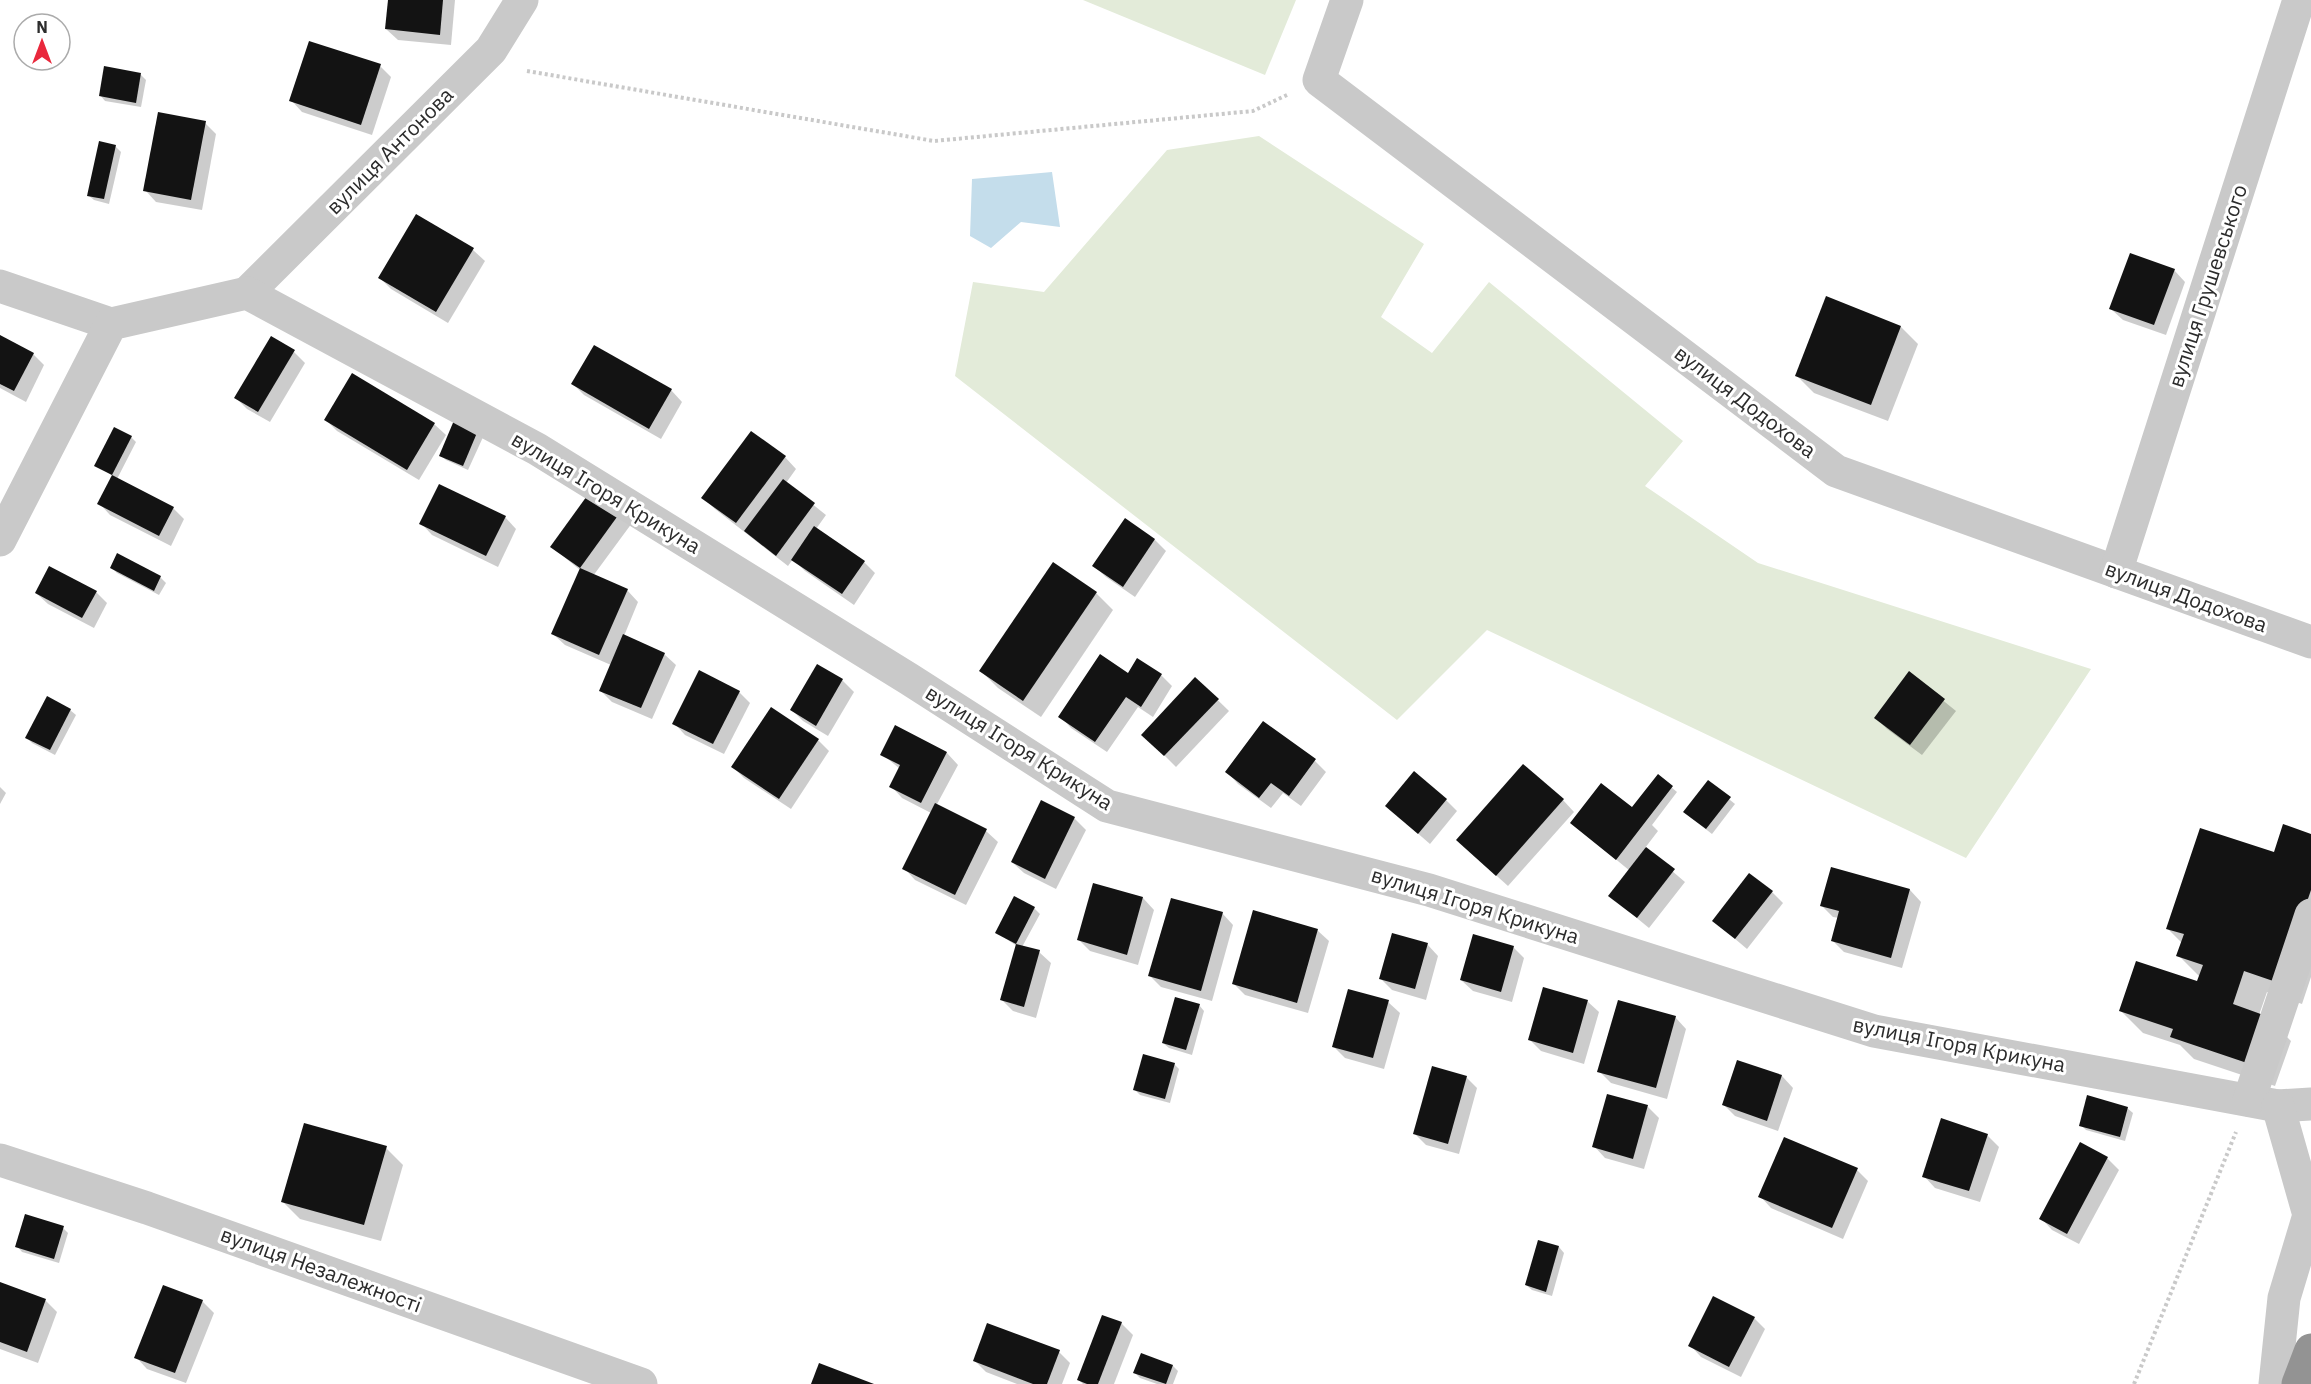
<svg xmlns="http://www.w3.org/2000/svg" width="2311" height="1384" viewBox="0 0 2311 1384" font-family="'IBM Plex Sans',sans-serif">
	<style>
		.green { fill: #e3ebd9 }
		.water { fill: #c4ddeb }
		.shadow { fill: #0003 }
		.building { fill: #131313 }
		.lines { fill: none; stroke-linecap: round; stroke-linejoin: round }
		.path { stroke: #c9c9c9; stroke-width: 4; stroke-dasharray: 3 3; stroke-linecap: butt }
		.minor { stroke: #c9c9c9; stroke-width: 33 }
		.highway { stroke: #939393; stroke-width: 33 }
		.labels { text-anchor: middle; stroke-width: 6; stroke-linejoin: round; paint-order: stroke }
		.street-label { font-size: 21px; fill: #2c2c2c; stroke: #fff }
	</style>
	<rect width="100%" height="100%" fill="#fff"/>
	<g class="green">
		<polygon points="1083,0 1296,0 1265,75"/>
		<polygon points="1259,136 1424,244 1381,317 1432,353 1489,282 1683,441 1645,486 1758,563 2091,669 1966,858 1487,630 1397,720 955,376 973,282 1044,292 1167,150"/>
	</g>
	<polygon class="water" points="1052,172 1060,227 1021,222 991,248 970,236 972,179"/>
	<g class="shadow">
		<polygon points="389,0 455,0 451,45 398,40 386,29"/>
		<polygon points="380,66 391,77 372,135 302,112 291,100"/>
		<polygon points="105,68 141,75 146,80 141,107 105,101 100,95"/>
		<polygon points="205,123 216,134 202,210 156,202 145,190"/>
		<polygon points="115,146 121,152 109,204 94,200 88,195"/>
		<polygon points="417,216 473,250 485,261 448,323 391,289 380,278"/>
		<polygon points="2174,270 2185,282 2166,335 2123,320 2111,309"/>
		<polygon points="1901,327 1918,344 1888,421 1814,393 1797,376"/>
		<polygon points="0,337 33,354 44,365 26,402 0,388"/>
		<polygon points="294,352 305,363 270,422 247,409 236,398"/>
		<polygon points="573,384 671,390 682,402 661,439 584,395"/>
		<polygon points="326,420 434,424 446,435 419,480 337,431"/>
		<polygon points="478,429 484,435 468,470 446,460 440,455"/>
		<polygon points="751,433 785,457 796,469 786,483 826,515 816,529 864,562 875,573 854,605 805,571 793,559 788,566 715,509 703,497"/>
		<polygon points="131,437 136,442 117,479 173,508 184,519 171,546 110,515 99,503 113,476 96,465"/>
		<polygon points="592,491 632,523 593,576 627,590 638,602 624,636 664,654 676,665 652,719 612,702 600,690 611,665 565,645 553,634 580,570 552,547"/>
		<polygon points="505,517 516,529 498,567 432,535 421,523"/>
		<polygon points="1125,520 1155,540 1166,551 1135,597 1106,577 1094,566"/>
		<polygon points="111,567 160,577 166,583 159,595 117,573"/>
		<polygon points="96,592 107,603 94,628 48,604 36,593"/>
		<polygon points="1096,593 1113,610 1041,717 998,688 981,671"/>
		<polygon points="818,666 842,680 854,692 828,736 803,721 792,710"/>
		<polygon points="1909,673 1956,711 1922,755 1887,729 1876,718"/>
		<polygon points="1129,675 1161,675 1172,686 1153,717 1138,707 1107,752 1071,728 1060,716"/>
		<polygon points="1196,679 1229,711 1176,767 1155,746"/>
		<polygon points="739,692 750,703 724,754 685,735 674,723"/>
		<polygon points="70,710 76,715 55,755 32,743 27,738"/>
		<polygon points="896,727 947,753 958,765 936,806 986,831 998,842 966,905 915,880 904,868 931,813 902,798 891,786 900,769 882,754"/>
		<polygon points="818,740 829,751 791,809 744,778 733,767"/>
		<polygon points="1315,761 1326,772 1301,806 1283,793 1271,808 1238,784 1227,772"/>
		<polygon points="1658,776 1677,792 1652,825 1658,831 1645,848 1685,882 1649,928 1610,896 1630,871 1572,823 1632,809"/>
		<polygon points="1708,782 1735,804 1712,834 1690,817"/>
		<polygon points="0,787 6,793 0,804"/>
		<polygon points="1446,800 1457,811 1430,844 1399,817"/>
		<polygon points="1563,800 1574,812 1508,886 1469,851"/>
		<polygon points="1074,818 1086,830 1056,889 1024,873 1012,862"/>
		<polygon points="2311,835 2311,977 2302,1004 2267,992 2259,1015 2268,1018 2291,1041 2275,1086 2194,1059 2180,1045 2143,1033 2121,1011 2198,983 2200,977 2178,955 2182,943 2167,928 2275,854"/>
		<polygon points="1832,869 1910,890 1921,902 1902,968 1844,952 1833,941 1839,918 1833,917 1822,906"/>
		<polygon points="1772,892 1783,903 1747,949 1714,921"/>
		<polygon points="1015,898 1034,908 1040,914 1022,947 1039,952 1051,963 1036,1018 1013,1011 1002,1000 1017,946 997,933"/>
		<polygon points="1143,898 1154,910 1138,965 1090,951 1079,940"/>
		<polygon points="1222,913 1233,925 1212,1001 1161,987 1150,976"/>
		<polygon points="1317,930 1329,941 1308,1013 1245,995 1234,984"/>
		<polygon points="1427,944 1438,956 1426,1000 1392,990 1381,979"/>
		<polygon points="1513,947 1524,958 1512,1002 1473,991 1461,980"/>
		<polygon points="1587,1001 1599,1012 1584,1064 1541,1051 1530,1040"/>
		<polygon points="1388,1002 1400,1013 1384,1069 1345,1058 1334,1047"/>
		<polygon points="1199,1005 1204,1011 1192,1055 1169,1048 1163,1043"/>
		<polygon points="1675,1017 1686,1029 1667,1099 1611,1083 1599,1071"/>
		<polygon points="1174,1064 1179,1069 1170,1103 1140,1095 1135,1090"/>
		<polygon points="1782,1076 1793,1088 1778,1131 1735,1116 1724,1105"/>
		<polygon points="1466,1077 1477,1088 1459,1154 1426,1145 1414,1133"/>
		<polygon points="1608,1096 1648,1107 1659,1118 1644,1169 1605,1158 1594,1146"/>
		<polygon points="2127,1108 2133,1113 2125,1141 2086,1130 2081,1125"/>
		<polygon points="1987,1135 1999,1147 1980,1202 1935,1188 1924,1176"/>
		<polygon points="2080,1144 2107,1158 2119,1170 2079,1244 2052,1230 2041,1218"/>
		<polygon points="386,1148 403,1165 381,1241 300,1219 283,1202"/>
		<polygon points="1857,1170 1868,1181 1843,1239 1771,1208 1760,1196"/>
		<polygon points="63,1228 68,1233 59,1263 22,1252 17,1246"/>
		<polygon points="1539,1241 1559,1247 1564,1253 1552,1296 1532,1290 1526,1285"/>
		<polygon points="0,1284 46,1301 57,1312 38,1363 0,1349"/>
		<polygon points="202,1301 214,1313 186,1383 147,1369 136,1357"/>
		<polygon points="1754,1318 1765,1329 1741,1377 1701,1357 1690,1345"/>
		<polygon points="1121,1323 1133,1335 1114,1384 1083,1384 1079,1380"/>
		<polygon points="1059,1352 1070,1363 1062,1384 1017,1384 986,1372 975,1361"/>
		<polygon points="1173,1366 1178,1371 1173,1384 1157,1384 1140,1378 1135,1373"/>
	</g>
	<g class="building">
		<polygon points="388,0 443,0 440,35 385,29"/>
		<polygon points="309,41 381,64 361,125 289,101"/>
		<polygon points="104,66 141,73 136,103 99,96"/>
		<polygon points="158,112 206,121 191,200 143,191"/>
		<polygon points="99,141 116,145 104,199 87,196"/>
		<polygon points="416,214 474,248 436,312 378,278"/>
		<polygon points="2130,253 2175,269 2154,325 2109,309"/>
		<polygon points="1826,296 1901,326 1871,405 1795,376"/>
		<polygon points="0,335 34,353 14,391 0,384"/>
		<polygon points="271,336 295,350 258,412 234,398"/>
		<polygon points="594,345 672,389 649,429 571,384"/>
		<polygon points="352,373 435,423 407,470 324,420"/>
		<polygon points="455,418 479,428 463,466 439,456"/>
		<polygon points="114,427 132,436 112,475 94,466"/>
		<polygon points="751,431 786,456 736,523 701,498"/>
		<polygon points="112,475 174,507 159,536 97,504"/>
		<polygon points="783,479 815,503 776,556 744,531"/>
		<polygon points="439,484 506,516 486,556 419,524"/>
		<polygon points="592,489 622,510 580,568 550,547"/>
		<polygon points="1125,518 1155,539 1123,587 1092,566"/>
		<polygon points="814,526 865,561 842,594 791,560"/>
		<polygon points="117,553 161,576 154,591 110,568"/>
		<polygon points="1053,562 1097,592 1023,701 979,671"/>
		<polygon points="49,566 97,591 82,618 35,593"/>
		<polygon points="580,568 628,589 599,655 551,634"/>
		<polygon points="623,634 665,653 641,708 599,691"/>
		<polygon points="1100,654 1128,673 1137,658 1162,674 1141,707 1126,697 1095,742 1058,717"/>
		<polygon points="817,664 843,679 816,726 790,710"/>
		<polygon points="699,670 740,691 713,744 672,724"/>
		<polygon points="1909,671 1945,699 1910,745 1874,718"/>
		<polygon points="1195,677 1219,699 1164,756 1141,735"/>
		<polygon points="47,696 71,709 50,750 25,738"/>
		<polygon points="771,707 819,739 779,799 731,767"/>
		<polygon points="1263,721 1316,759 1289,796 1271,783 1259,798 1225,772"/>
		<polygon points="895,725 947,752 921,803 889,787 900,765 880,755"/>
		<polygon points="1523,764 1564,799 1496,876 1456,840"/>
		<polygon points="1414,771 1447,799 1418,834 1385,806"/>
		<polygon points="1658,774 1673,786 1616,860 1570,823 1601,783 1632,807"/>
		<polygon points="1708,780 1731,797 1706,829 1683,812"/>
		<polygon points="1041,800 1075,817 1045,879 1011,862"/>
		<polygon points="935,803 987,829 955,895 902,869"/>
		<polygon points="2283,824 2311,834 2311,890 2279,983 2244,971 2233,1004 2269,1017 2253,1065 2170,1037 2173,1029 2119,1011 2136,961 2197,981 2203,965 2176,956 2184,934 2166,929 2200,828 2274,852"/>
		<polygon points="1646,847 1675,869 1637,918 1608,896"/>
		<polygon points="1831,867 1910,889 1891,958 1831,941 1839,911 1820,906"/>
		<polygon points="1749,873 1773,891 1735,939 1712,921"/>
		<polygon points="1093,883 1143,897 1127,955 1077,940"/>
		<polygon points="1014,896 1035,907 1016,944 995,933"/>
		<polygon points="1171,898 1223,912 1201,991 1148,976"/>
		<polygon points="1253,910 1318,929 1297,1003 1232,984"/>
		<polygon points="1392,933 1428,943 1415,989 1379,979"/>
		<polygon points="1473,934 1514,946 1501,992 1460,980"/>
		<polygon points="1016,944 1040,950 1024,1007 1000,1000"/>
		<polygon points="1543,987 1588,1000 1573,1053 1528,1040"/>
		<polygon points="1348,989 1389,1000 1373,1058 1332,1047"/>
		<polygon points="1175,997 1200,1004 1186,1050 1162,1043"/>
		<polygon points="1618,1000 1676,1016 1656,1088 1597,1072"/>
		<polygon points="1143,1054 1175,1063 1165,1099 1133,1090"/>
		<polygon points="1737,1060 1782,1075 1767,1121 1722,1105"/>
		<polygon points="1432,1066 1467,1076 1448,1144 1413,1134"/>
		<polygon points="1607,1094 1648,1105 1633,1159 1592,1147"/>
		<polygon points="2087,1095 2128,1107 2120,1137 2079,1126"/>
		<polygon points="1941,1118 1988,1134 1969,1191 1922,1177"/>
		<polygon points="304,1123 387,1146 364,1225 281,1202"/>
		<polygon points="1784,1137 1858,1168 1832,1228 1758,1197"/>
		<polygon points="2080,1142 2108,1157 2067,1234 2039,1219"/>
		<polygon points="25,1214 64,1226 54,1259 15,1247"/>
		<polygon points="1538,1240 1559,1246 1546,1292 1525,1285"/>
		<polygon points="0,1282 46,1299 27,1352 0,1342"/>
		<polygon points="163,1285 203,1300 175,1373 134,1358"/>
		<polygon points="1713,1296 1755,1317 1729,1367 1688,1346"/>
		<polygon points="1102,1315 1122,1322 1098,1384 1087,1384 1077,1380"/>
		<polygon points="987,1323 1060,1350 1047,1384 1033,1384 973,1361"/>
		<polygon points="1141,1353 1173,1365 1166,1384 1133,1373"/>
		<polygon points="819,1363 874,1384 811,1384"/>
	</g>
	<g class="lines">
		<g class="path">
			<polyline points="527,71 934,141 1253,111 1289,94"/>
			<polyline points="2134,1384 2236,1132"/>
		</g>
		<g class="minor">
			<polyline points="1347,0 1319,80 1836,471 2311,642"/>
			<polyline points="0,286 111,324"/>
			<polyline points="247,293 491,50 522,0"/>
			<polyline points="0,540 111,324 247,293 537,449 909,679 1107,806 1429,890 1874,1031 2278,1106 2311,1104"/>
			<polyline points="2116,572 2299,0"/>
			<polyline points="2249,1100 2311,915"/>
			<polyline points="0,1160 147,1208 641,1384"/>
			<polyline points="2275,1384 2284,1298 2309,1215 2278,1106"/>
		</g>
		<polyline class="highway" points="2298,1384 2311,1350"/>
	</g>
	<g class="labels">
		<g class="street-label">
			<text transform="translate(390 151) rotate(-45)" y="7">вулиця Антонова</text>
			<text transform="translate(2208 286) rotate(-72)" y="7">вулиця Грушевського</text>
			<text transform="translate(1745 402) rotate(37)" y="7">вулиця Додохова</text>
			<text transform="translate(606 493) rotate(31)" y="7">вулиця Ігоря Крикуна</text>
			<text transform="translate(2186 597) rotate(20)" y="7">вулиця Додохова</text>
			<text transform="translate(1019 748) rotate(32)" y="7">вулиця Ігоря Крикуна</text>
			<text transform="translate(1475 906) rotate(17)" y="7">вулиця Ігоря Крикуна</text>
			<text transform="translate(1959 1045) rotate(11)" y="7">вулиця Ігоря Крикуна</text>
			<text transform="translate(321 1270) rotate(20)" y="7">вулиця Незалежності</text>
		</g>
	</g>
	<g transform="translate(42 42)"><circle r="28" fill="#ffffff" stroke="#ababab" stroke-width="1.5"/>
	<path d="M0-4.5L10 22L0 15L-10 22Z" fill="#e9283c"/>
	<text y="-9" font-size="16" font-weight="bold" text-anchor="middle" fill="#2c2c2c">N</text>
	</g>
</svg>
